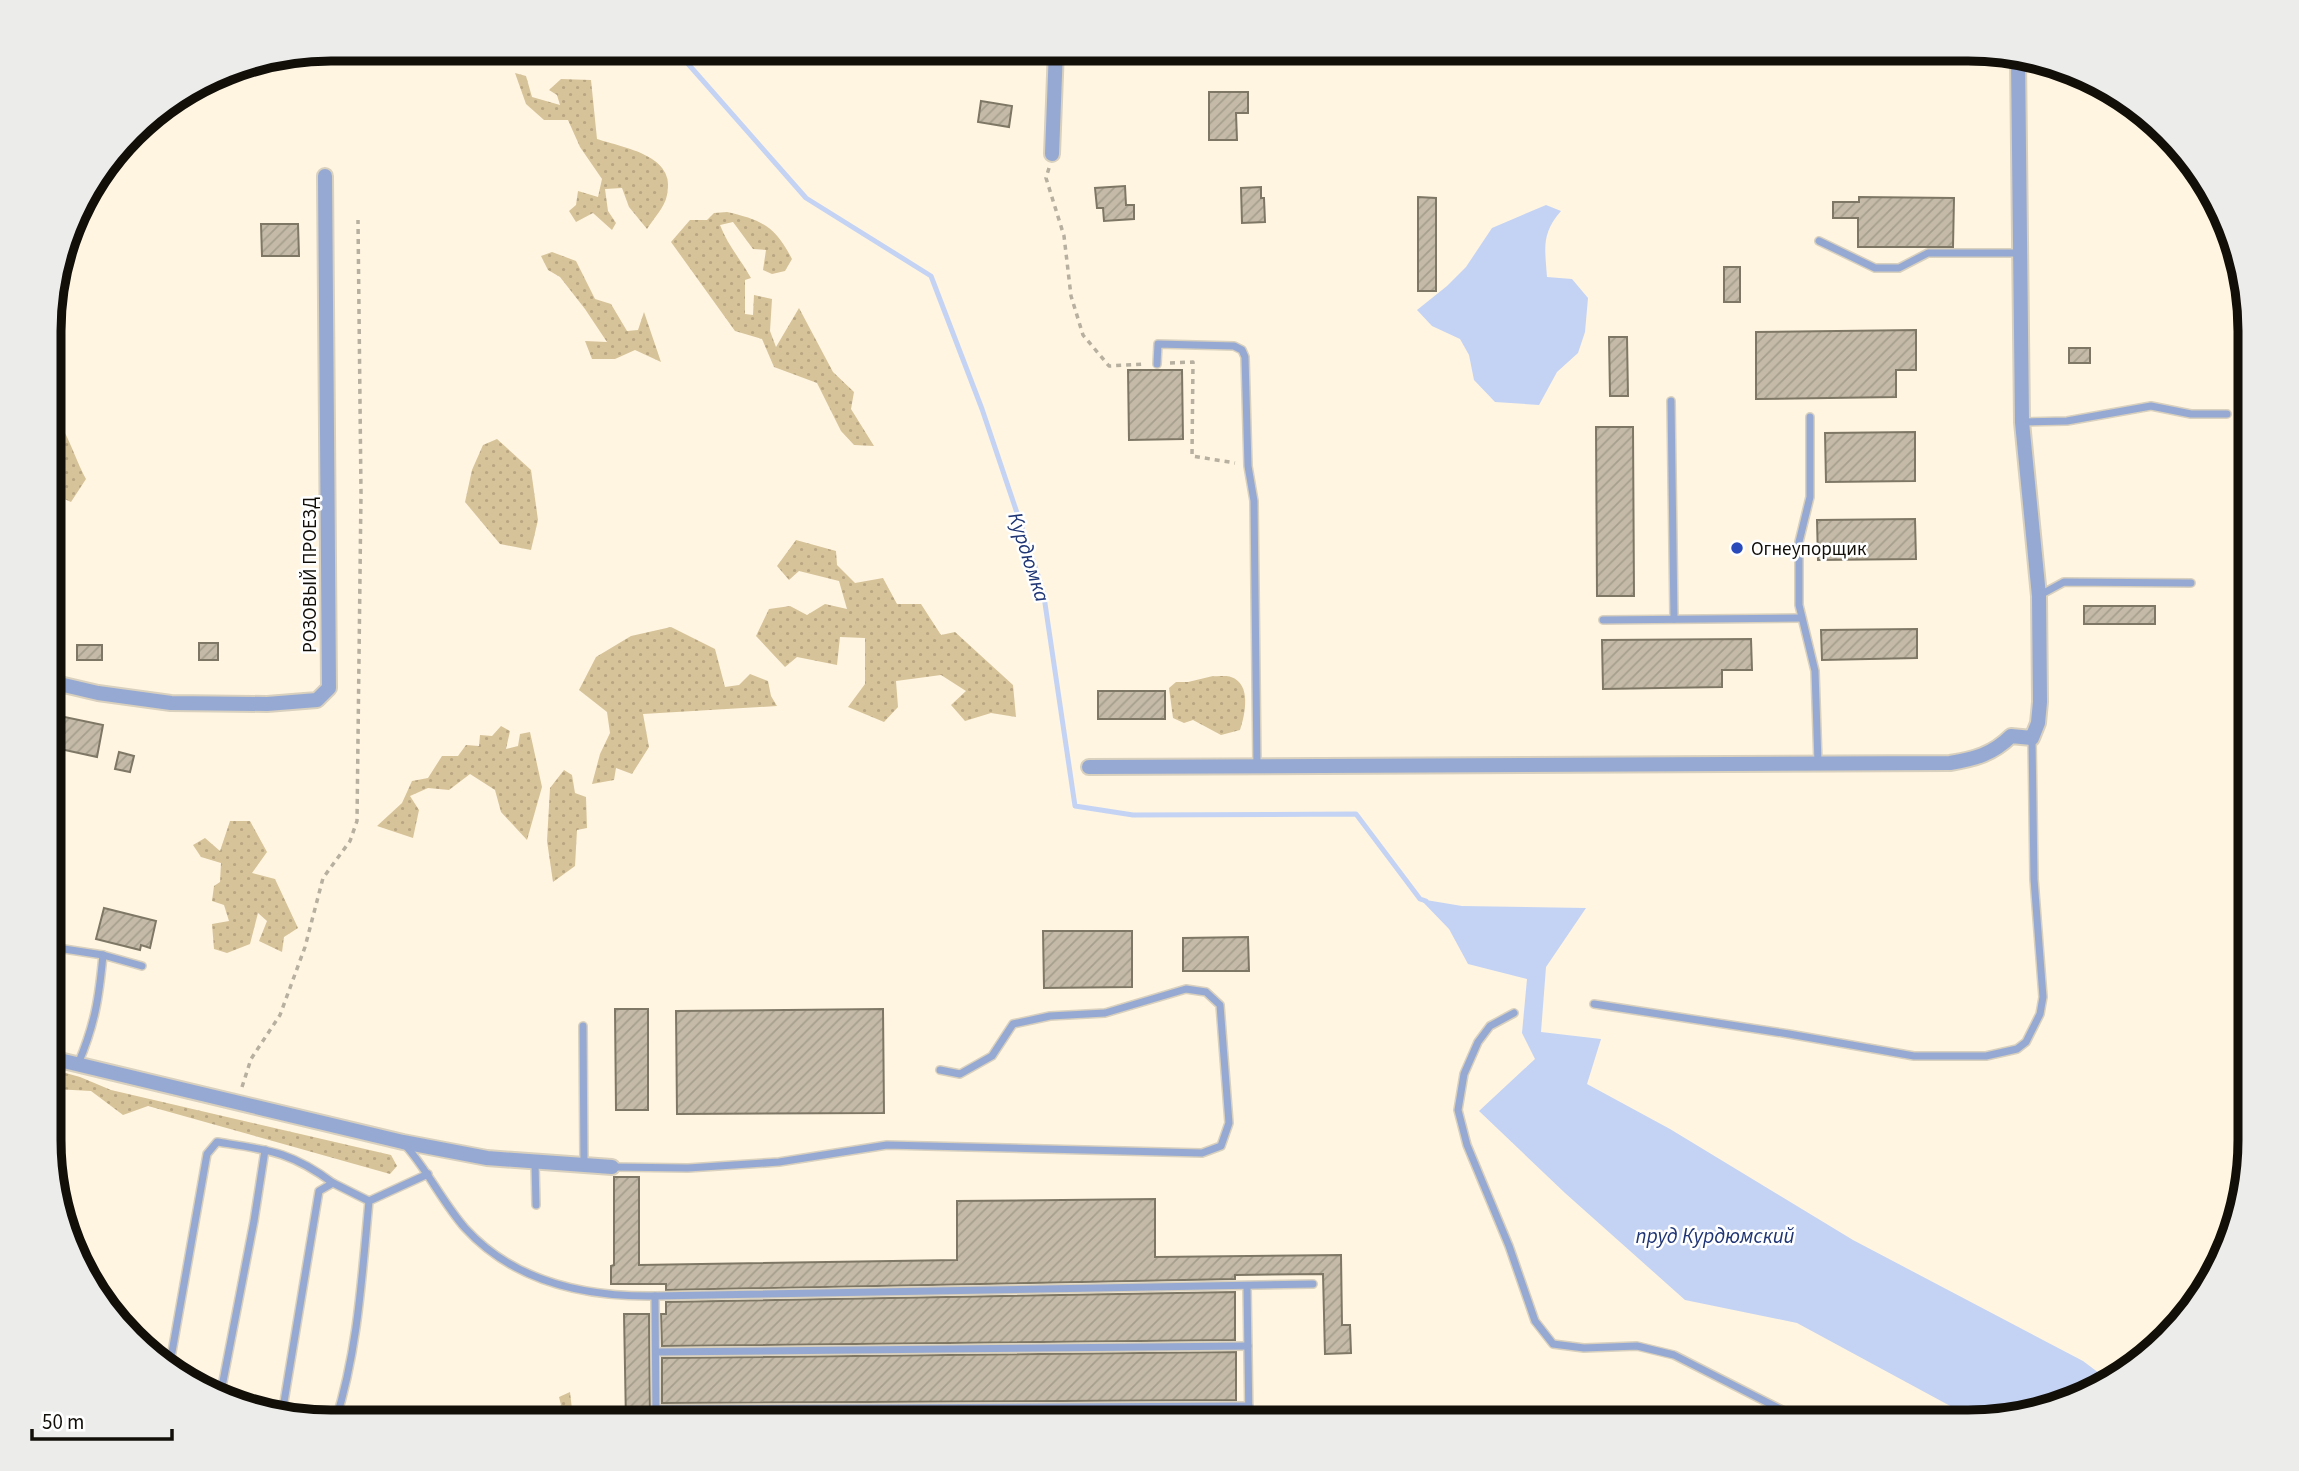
<svg xmlns="http://www.w3.org/2000/svg" width="2299" height="1471" viewBox="0 0 2299 1471" font-family="'Source Sans 3',sans-serif">
	<style>
		.grass { fill: url(#grass-dots) }
		.water { fill: #c4d3f4 }
		.lines { fill: none; stroke-linecap: round; stroke-linejoin: round }
		.stream { stroke: #c4d3f4; stroke-width: 5 }
		.building { fill: url(#building-hatch); stroke: #7f7765; stroke-width: 2 }
		.service-casing { stroke: #d9d0be; stroke-width: 10 }
		.minor-casing { stroke: #d9d0be; stroke-width: 18 }
		.path { stroke: #b7af9f; stroke-width: 3.5; stroke-dasharray: 5 5; stroke-linecap: butt }
		.service { stroke: #96a9d2; stroke-width: 7 }
		.minor { stroke: #96a9d2; stroke-width: 14 }
		.poi-dot { fill: #294aba; stroke: #fff; stroke-width: 2.5 }
		.labels { text-anchor: middle; stroke-width: 5; stroke-linejoin: round; paint-order: stroke }
		.poi-label { font-size: 19px; fill: #120f09; stroke: #fff; text-anchor: start }
		.street-label { font-size: 19px; fill: #120f09; stroke: #fff }
		.water-label { font-size: 21px; font-style: italic; fill: #1f3574; stroke: #fff }
		.rim { fill: none; stroke: #120f09; stroke-width: 9 }
	</style>
	<defs>
		<pattern id="grass-dots" width="8" height="8" patternUnits="userSpaceOnUse" patternTransform="scale(1.75)"><rect width="8" height="8" fill="#d7c399"/><path d="M2 2h.1M6 6h.1" fill="none" stroke="#b8a682" stroke-width="1.8" stroke-linecap="round"/></pattern>
		<pattern id="building-hatch" width="6" height="6" patternUnits="userSpaceOnUse" patternTransform="scale(1.75)"><rect width="6" height="6" fill="#c4baa7"/><path d="M-1 1l2-2M0 6l6-6M5 7l2-2" fill="none" stroke="#a79f8e"/></pattern>
	</defs>
	<rect width="100%" height="100%" fill="#fff5e1"/>
	<g class="grass">
		<path d="M515,73L526,76L532,97L560,105L557,95L549,90L561,79L591,80L597,139C624,148 677,155 667,195C665,207 653,219 647,229L629,207L622,188L605,189L608,211L616,223L612,230L593,213L576,222L569,211L576,205L578,191L598,197L602,179L580,147L568,120H544L526,104Z"/>
		<path d="M727,212C762,220 775,226 792,259L785,271L772,274L763,270L766,250L753,249L733,222L720,225C727,244 741,260 751,278L745,280V314L753,315L754,295L772,299L770,331L776,347L799,308L833,372L854,392L851,409L874,446L854,445L841,431L817,383L774,367L762,339L735,331L671,242L690,220H707L714,213Z"/>
		<polygon points="552,252 576,261 595,299 611,304 627,331 638,330 644,312 661,362 635,350 615,359 592,359 585,341 607,342 585,309 560,277 548,270 541,256"/>
		<path d="M51,412C69,433 73,455 86,479L71,502L60,497L51,459Z"/>
		<polygon points="497,439 531,470 538,520 531,550 500,544 465,502 472,470 483,445"/>
		<polygon points="796,540 836,551 837,565 855,583 883,578 897,604 921,604 941,635 955,632 1013,685 1016,717 991,713 965,721 951,705 966,691 941,675 896,681 898,707 884,722 848,707 865,684 865,638 840,637 837,665 797,657 785,667 756,636 769,609 790,606 807,615 825,604 847,609 839,581 799,571 789,580 777,566"/>
		<polygon points="671,627 715,649 725,687 739,685 750,674 768,681 771,696 777,706 643,714 649,747 632,774 616,768 614,780 592,784 600,754 610,733 607,712 579,690 596,657 631,636"/>
		<path d="M1213,676C1218,677 1226,675 1231,677C1252,684 1245,715 1240,730L1221,735L1193,720L1184,723L1173,718L1169,688L1176,682H1188Z"/>
		<polygon points="501,726 510,731 506,749 518,746 520,734 530,732 542,787 527,840 501,812 495,790 470,774 449,790 428,788 410,796 419,810 413,838 377,826 402,803 412,781 428,778 442,756 458,756 466,745 479,746 480,735 492,736"/>
		<polygon points="564,770 572,775 575,793 586,797 587,828 577,830 575,866 553,882 547,841 550,788"/>
		<polygon points="230,821 250,821 267,852 252,873 275,879 298,928 284,937 282,952 259,941 267,921 258,913 250,944 227,953 214,949 212,924 229,921 224,905 212,901 214,886 220,882 221,863 201,857 193,845 205,838 220,851"/>
		<polygon points="51,1069 80,1077 111,1090 391,1155 397,1166 390,1174 148,1106 123,1115 91,1091 54,1089 51,1087"/>
		<polygon points="570,1392 573,1418 584,1416 586,1422 546,1422 561,1405 559,1397"/>
	</g>
	<g class="water">
		<path d="M1546,205L1561,211C1541,234 1545,248 1547,277L1572,279L1588,298L1585,332L1578,353L1557,372L1539,405L1495,402L1474,380L1469,355L1460,339L1432,326L1417,310L1447,286L1466,267L1492,228Z"/>
		<polygon points="1420,899 1462,906 1586,908 1546,967 1541,1032 1601,1039 1587,1084 1670,1129 1853,1240 2083,1361 2111,1382 1986,1421 1978,1421 1797,1323 1685,1300 1565,1193 1479,1111 1535,1059 1522,1033 1527,979 1468,964 1449,929"/>
	</g>
	<g class="lines">
		<polyline class="stream" points="675,49 806,198 931,276 982,409 1043,590 1075,806 1133,815 1356,814 1420,899 1426,901"/>
	</g>
	<g class="building">
		<polygon points="1209,92 1248,92 1248,113 1236,113 1237,140 1209,140"/>
		<polygon points="981,101 1012,106 1009,127 978,122"/>
		<polygon points="1125,186 1126,205 1134,205 1134,219 1104,221 1103,208 1097,208 1095,188"/>
		<polygon points="1261,187 1261,198 1264,198 1265,222 1242,223 1241,188"/>
		<polygon points="1418,197 1436,198 1436,291 1418,291"/>
		<polygon points="1859,197 1954,198 1953,247 1858,247 1858,218 1833,218 1833,202 1859,202"/>
		<polygon points="261,224 298,224 299,256 262,256"/>
		<rect x="1724" y="267" width="16" height="35"/>
		<polygon points="1916,330 1916,370 1896,370 1896,397 1756,399 1756,332"/>
		<polygon points="1609,337 1627,337 1628,396 1610,396"/>
		<rect x="2069" y="348" width="21" height="15"/>
		<polygon points="1128,370 1182,370 1183,439 1129,440"/>
		<polygon points="1596,427 1633,427 1634,596 1597,596"/>
		<polygon points="1915,432 1915,481 1826,482 1825,433"/>
		<polygon points="1915,519 1916,559 1818,560 1817,520"/>
		<rect x="2084" y="606" width="71" height="18"/>
		<polygon points="1917,629 1917,658 1822,660 1821,630"/>
		<polygon points="1751,639 1752,670 1722,670 1722,687 1603,689 1602,640"/>
		<rect x="199" y="643" width="19" height="17"/>
		<rect x="77" y="645" width="25" height="15"/>
		<rect x="1098" y="691" width="67" height="28"/>
		<polygon points="55,715 103,725 97,757 51,747"/>
		<polygon points="119,752 134,756 130,772 115,769"/>
		<polygon points="104,908 156,921 150,948 141,945 140,950 96,939"/>
		<polygon points="1043,931 1132,931 1132,987 1044,988"/>
		<polygon points="1248,937 1249,971 1183,971 1183,938"/>
		<polygon points="615,1009 648,1009 648,1110 616,1110"/>
		<polygon points="883,1009 884,1113 677,1114 676,1011"/>
		<polygon points="614,1177 639,1177 639,1265 957,1260 957,1201 1155,1199 1155,1257 1341,1255 1342,1325 1350,1325 1351,1353 1325,1354 1323,1274 1235,1275 1235,1279 666,1290 666,1284 611,1284 611,1266 614,1265"/>
		<polygon points="1235,1292 1235,1340 662,1346 661,1314 666,1314 666,1302"/>
		<polygon points="624,1314 649,1314 650,1422 626,1422"/>
		<polygon points="1236,1352 1236,1400 662,1403 662,1358"/>
		<polygon points="1236,1412 1237,1422 662,1422 662,1415"/>
	</g>
	<g class="lines">
		<g class="service-casing">
			<g id="service">
				<polyline points="1819,241 1875,268 1899,268 1928,253 2020,253"/>
				<polyline points="1157,364 1158,344 1234,346 1242,350 1245,357 1248,466 1254,501 1257,766"/>
				<polyline points="1671,401 1674,619"/>
				<polyline points="1810,417 1810,497 1799,542 1799,605 1815,671 1818,763"/>
				<polyline points="2022,422 2067,421 2151,406 2191,414 2227,414"/>
				<polyline points="2040,595 2064,582 2191,583"/>
				<polyline points="1603,620 1801,618"/>
				<polyline points="51,947 103,955 142,966"/>
				<polyline points="1594,1004 1789,1034 1914,1056 1986,1056 2017,1049 2026,1042 2040,1014 2043,997 2034,879 2032,738"/>
				<polyline points="1514,1013 1490,1026 1478,1042 1464,1074 1458,1110 1467,1145 1509,1246 1535,1321 1553,1344 1584,1348 1637,1346 1674,1355 1798,1418 1818,1421"/>
				<polyline points="583,1026 584,1165"/>
				<path d="M78,1064C95,1024 99,998 103,955"/>
				<path d="M406,1146C428,1171 443,1203 465,1228C514,1282 585,1297 655,1296L656,1422"/>
				<polyline points="535,1163 536,1205"/>
				<polyline points="612,1167 688,1168 779,1162 887,1145 1202,1153 1221,1146 1229,1123 1220,1005 1206,992 1186,989 1105,1013 1050,1016 1013,1024 992,1056 960,1074 940,1070"/>
				<polyline points="333,1183 369,1201"/>
				<polyline points="1247,1286 1249,1422"/>
				<polyline points="655,1296 1313,1284"/>
				<polyline points="656,1352 1248,1346"/>
				<path d="M169,1369L207,1154L217,1142C268,1150 290,1151 333,1183L319,1191L282,1414"/>
				<polyline points="220,1397 254,1221 265,1150"/>
				<polyline points="656,1409 1249,1406"/>
				<path d="M335,1422C358,1351 362,1275 369,1201L428,1174"/>
			</g>
		</g>
		<g class="minor-casing">
			<g id="minor">
				<polyline points="1052,154 1056,49"/>
				<polyline points="51,682 98,693 171,703 267,704 317,700 329,688 325,176"/>
				<path d="M1089,767L1950,763C1975,759 1993,754 2011,736L2032,738L2038,723L2040,702L2039,596L2022,422L2018,57"/>
				<polyline points="51,1058 403,1142 487,1158 612,1167"/>
			</g>
		</g>
		<g class="path">
			<polyline points="1049,168 1046,178 1064,236 1071,296 1083,335 1109,366 1145,364"/>
			<polyline points="1170,363 1193,362 1192,456 1235,463"/>
			<polyline points="242,1087 251,1059 280,1015 305,947 323,878 350,841 357,821 361,493 358,220"/>
		</g>
		<use href="#service" class="service"/>
		<use href="#minor" class="minor"/>
	</g>
	<circle class="poi-dot" cx="1737" cy="548" r="7"/>
	<g class="labels">
		<g class="poi-label">
			<text x="1751" y="555">Огнеупорщик</text>
		</g>
		<g class="street-label">
			<text transform="translate(309 575) rotate(-90)" y="7">РОЗОВЫЙ ПРОЕЗД</text>
		</g>
		<g class="water-label">
			<text transform="translate(1029 557) rotate(72)" y="7">Курдюмка</text>
			<text x="1715" y="1243">пруд Курдюмский</text>
		</g>
	</g>
	<path d="M0 0H2299V1471H0ZM331 61H1968A270 270 0 0 1 2238 331V1140A270 270 0 0 1 1968 1410H331A270 270 0 0 1 61 1140V331A270 270 0 0 1 331 61Z" fill="#ececeb" fill-rule="evenodd"/>
	<path class="rim" d="M331 61H1968A270 270 0 0 1 2238 331V1140A270 270 0 0 1 1968 1410H331A270 270 0 0 1 61 1140V331A270 270 0 0 1 331 61Z"/>
	<path d="M32 1429v10h140v-10" fill="none" stroke="#120f09" stroke-width="3.5"/>
	<text x="42" y="1429" font-size="21" fill="#120f09" stroke="#ffffff" stroke-width="5" paint-order="stroke">50 m</text>
</svg>
